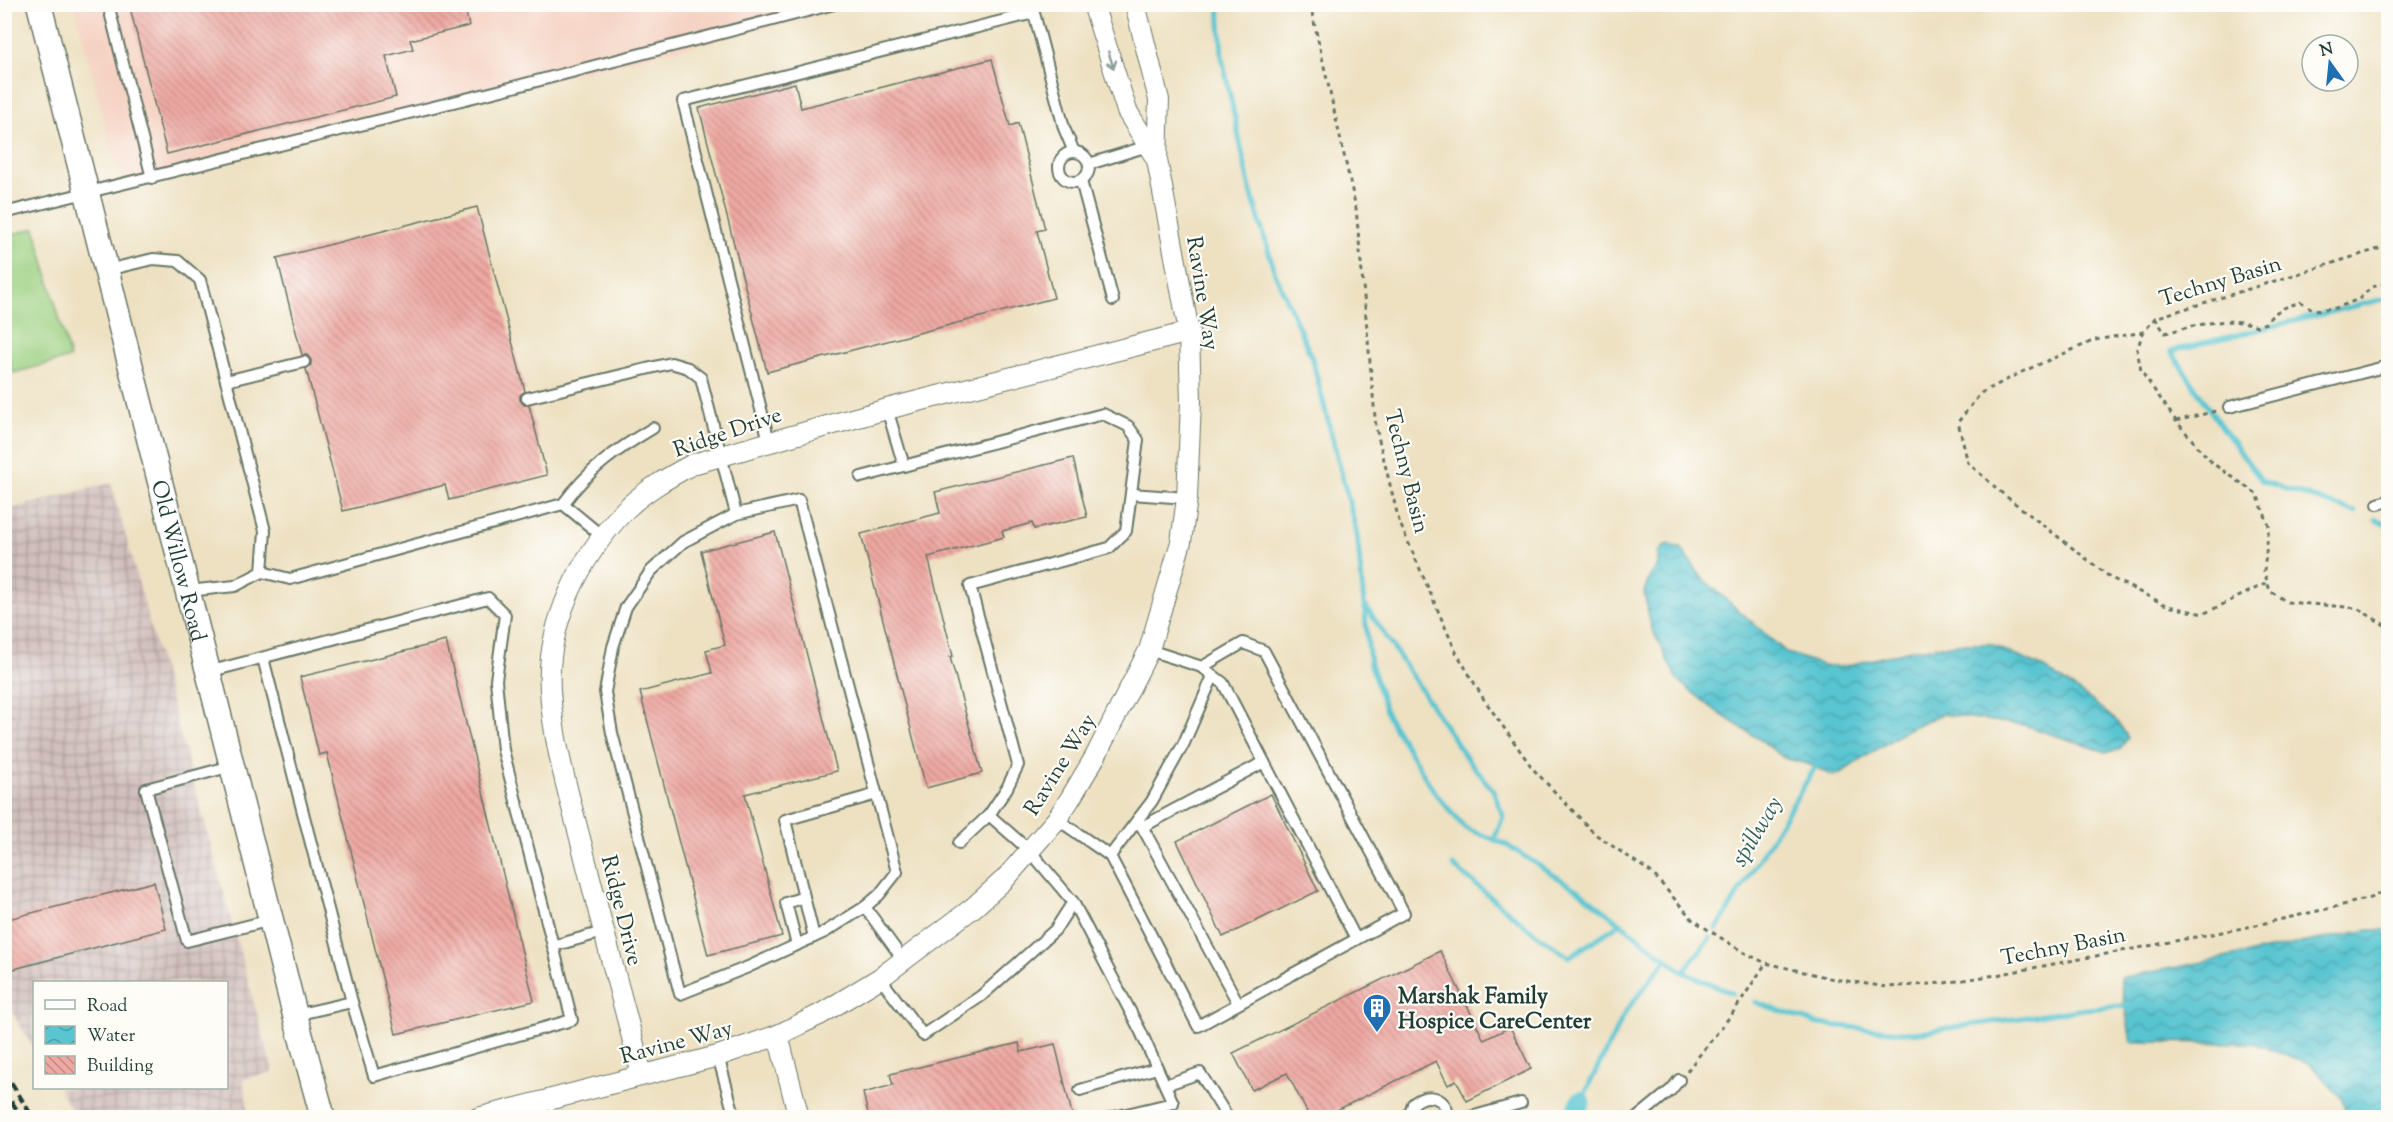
<svg xmlns="http://www.w3.org/2000/svg" width="2393" height="1122" viewBox="0 0 2393 1122" font-family="'Sorts Mill Goudy',serif">
	<style>
		.built { fill: #f5d2c2 }
		.industrial { fill: url(#industrial-grid) }
		.pitch { fill: #9bd081; stroke: #5d865a; stroke-width: 1.5 }
		.water { fill: url(#water-waves); stroke: #3c8182; stroke-width: 1.5 }
		.lines { fill: none; stroke-linecap: round; stroke-linejoin: round }
		.stream { stroke: #59c5d1; stroke-width: 5 }
		.canal { stroke: #59c5d1; stroke-width: 20 }
		.building { fill: url(#building-back-hatch) }
		.service-casing { stroke: #677666; stroke-width: 14 }
		.minor-casing { stroke: #677666; stroke-width: 22 }
		.tertiary-casing { stroke: #677666; stroke-width: 27 }
		.path { stroke: #677666; stroke-width: 3; stroke-dasharray: 4.5 4.5; stroke-linecap: butt }
		.service { stroke: #fff; stroke-width: 10 }
		.minor { stroke: #fff; stroke-width: 20 }
		.tertiary { stroke: #fff; stroke-width: 24 }
		.rail { stroke: #1f3d34; stroke-width: 4.5; stroke-dasharray: 9 4.5; stroke-linecap: butt }
		.oneway { stroke: #8f9e9a }
		.labels { text-anchor: middle; stroke-width: 4.5; stroke-linejoin: round; paint-order: stroke }
		.street-label { font-size: 22px; fill: #1f3d34; stroke: #fdfcf7 }
		.poi-label { font-size: 22px; font-weight: bold; fill: #1f3d34; stroke: #fdfcf7; text-anchor: start }
		.water-label { font-size: 24px; font-style: italic; fill: #2e5f5b; stroke: #fdfcf7 }
	</style>
	<defs>
		<pattern id="industrial-grid" width="8" height="8" patternUnits="userSpaceOnUse" patternTransform="scale(1.5)"><rect width="8" height="8" fill="#d1bfbd"/><path d="M0 4h8M4 0v8" fill="none" stroke="#a99c9a"/></pattern>
		<pattern id="water-waves" width="16" height="10" patternUnits="userSpaceOnUse" patternTransform="scale(1.5)"><rect width="16" height="10" fill="#59c5d1"/><path d="M0 5q4-4 8 0t8 0" fill="none" stroke="#49a1aa"/></pattern>
		<pattern id="building-back-hatch" width="6" height="6" patternUnits="userSpaceOnUse" patternTransform="scale(1.5)"><rect width="6" height="6" fill="#efa8a2"/><path d="M-1 5l2 2M0 0l6 6M5-1l2 2" fill="none" stroke="#c18a85"/></pattern>
	</defs>
	<rect width="100%" height="100%" fill="#fdfcf7"/>
	<filter id="ink" filterUnits="userSpaceOnUse"><feTurbulence type="fractalNoise" baseFrequency=".0167" numOctaves="2"/><feDisplacementMap in="SourceGraphic" scale="12" xChannelSelector="R" yChannelSelector="G"/><feConvolveMatrix kernelMatrix="1 2 1 2 8 2 1 2 1" color-interpolation-filters="sRGB"/></filter>
	<filter id="wash" filterUnits="userSpaceOnUse"><feTurbulence type="fractalNoise" baseFrequency=".008" numOctaves="4" result="noise"/><feDisplacementMap in="SourceGraphic" scale="24" xChannelSelector="R" yChannelSelector="G"/><feGaussianBlur stdDeviation="1.35" result="paint"/><feColorMatrix in="noise" values="0 0 0 0 0 0 0 0 0 0 0 0 0 0 0 0 0 1.4 0 .05"/><feComposite in="paint" operator="in"/></filter>
	<g filter="url(#wash)">
		<rect width="100%" height="100%" fill="#eee1c2"/>
		<polygon class="built" points="74,4 862,5 120,184"/>
		<polygon class="industrial" points="111,483 273,1072 243,1079 249,1117 76,1117 58,1088 226,1088 226,982 34,982 34,1049 5,1000 5,510"/>
		<polygon class="pitch" points="35,228 70,358 13,373 5,340 5,236"/>
		<g class="water">
			<polygon points="1667,544 1681,548 1702,578 1787,653 1822,665 1841,667 1915,649 1957,644 1990,644 2044,668 2087,697 2119,723 2128,738 2119,750 2106,752 2024,725 1942,714 1908,729 1842,772 1833,776 1811,765 1784,758 1762,741 1720,714 1678,681 1651,627 1644,592 1650,576 1658,566 1658,552"/>
			<polygon points="2368,930 2388,930 2388,1117 2347,1117 2342,1098 2309,1063 2253,1043 2131,1042 2120,978"/>
		</g>
		<g class="lines">
			<g class="stream">
				<polyline points="1219,4 1222,57 1249,185 1275,273 1312,358 1357,534 1370,664 1388,717 1435,793 1465,828 1505,844 1579,891 1683,972 1732,993"/>
				<polyline points="2356,512 2262,481 2216,419 2171,351 2388,298"/>
				<polyline points="2376,519 2388,525"/>
				<polyline points="1365,605 1465,756 1493,790 1503,816 1494,840"/>
				<polyline points="1453,866 1532,931 1569,957 1621,923"/>
				<polyline points="1716,930 1819,761"/>
				<polyline points="1683,972 1710,938"/>
				<polyline points="1755,1002 1818,1024 1912,1033 2085,1009 2132,1005"/>
				<polyline points="1581,1101 1626,1011 1666,960"/>
			</g>
			<polyline class="canal" points="1575,1114 1581,1101"/>
		</g>
		<g id="blocks">
			<g class="building">
				<polygon points="129,4 464,4 469,26 410,40 413,49 386,56 396,97 167,154"/>
				<polygon points="992,59 1010,126 1018,123 1045,229 1037,231 1054,298 767,372 699,108 795,83 801,108"/>
				<polygon points="477,207 525,391 520,395 520,400 524,405 529,405 547,475 449,500 445,485 343,511 306,369 311,365 311,360 307,355 302,355 277,258"/>
				<polygon points="1073,458 1087,517 1034,529 1032,523 1002,531 1004,537 928,557 953,656 950,657 982,773 926,788 861,534 940,513 935,492"/>
				<polygon points="775,532 837,771 745,794 782,936 708,955 640,692 712,673 706,650 725,645 701,551"/>
				<polygon points="446,641 534,1001 396,1034 327,753 319,755 300,677"/>
				<polygon points="1271,794 1318,891 1223,937 1177,841"/>
				<polygon points="154,882 166,929 10,970 4,948 4,920"/>
				<polygon points="1440,951 1484,1040 1510,1027 1531,1069 1467,1101 1456,1080 1448,1085 1436,1061 1321,1118 1310,1118 1287,1073 1252,1090 1233,1053"/>
				<polygon points="1019,1043 1021,1052 1055,1044 1073,1118 869,1118 863,1093 893,1085 890,1074"/>
			</g>
		</g>
	</g>
	<g filter="url(#ink)">
		<use href="#blocks" fill-opacity="0" stroke="#677666" stroke-width="1.5"/>
		<g class="lines">
			<g class="service-casing">
				<g id="service">
					<polyline points="108,4 152,178"/>
					<circle cx="1074" cy="167" r="15"/>
					<polyline points="1089,164 1148,146"/>
					<polyline points="1081,181 1113,300"/>
					<polyline points="4,213 502,90 834,4"/>
					<polyline points="107,270 153,259 178,261 200,280 265,531 262,572 235,586 188,591"/>
					<polyline points="226,381 304,362"/>
					<polyline points="527,398 671,363 688,368 701,378 736,514 799,500 897,872 879,895 865,907 904,961"/>
					<polyline points="2229,407 2388,366"/>
					<polyline points="887,409 904,466"/>
					<polyline points="769,441 683,101 1034,13 1064,128 1074,152"/>
					<polyline points="861,477 1103,414 1128,426 1138,440 1126,531 1109,548 970,586 1018,765 1007,788 989,815"/>
					<polyline points="1131,494 1187,498"/>
					<path d="M563,504C589,469 616,450 653,428"/>
					<polyline points="2378,504 2388,501"/>
					<polyline points="736,514 683,542 651,571 626,607 613,647 605,692 612,733 680,994 748,967 825,932 865,907"/>
					<polyline points="262,572 290,579 563,504 602,536"/>
					<polyline points="1149,650 1202,667 1223,683 1356,939"/>
					<polyline points="263,658 352,1002"/>
					<polyline points="208,672 488,598 505,615 496,680 503,750 572,1020 374,1076 352,1002 295,1015"/>
					<polyline points="232,766 146,789 187,941 271,920"/>
					<polyline points="1057,819 1110,856 1152,801 1184,743 1213,676"/>
					<polyline points="1138,819 1238,1003"/>
					<polyline points="1142,827 1264,762"/>
					<polyline points="959,843 989,815 1030,851 1073,902 1141,1032 1173,1103 1110,1118"/>
					<polyline points="1110,856 1198,1026 1404,913 1264,651 1243,643 1202,667"/>
					<polyline points="814,937 785,820 877,794"/>
					<polyline points="797,945 786,903 804,897"/>
					<polyline points="553,946 603,932"/>
					<polyline points="880,978 923,1035 981,996 1055,930 1073,902"/>
					<polyline points="718,1056 735,1118"/>
					<polyline points="1165,1085 1200,1073 1228,1118"/>
					<polyline points="1080,1090 1157,1068"/>
					<path d="M1409,1118L1413,1104C1427,1091 1448,1097 1448,1118"/>
					<polyline points="1467,1118 1521,1103"/>
					<polyline points="1637,1118 1671,1090 1679,1080"/>
				</g>
			</g>
			<g class="minor-casing">
				<g id="minor">
					<polyline points="1093,4 1127,111 1157,160"/>
					<polyline points="778,1035 799,1118"/>
					<path d="M642,1075C622,999 601,923 582,846C569,795 553,743 550,690C546,624 580,557 625,510C644,491 669,477 693,464L887,409L1189,332"/>
					<polyline points="478,1118 718,1056 778,1035 821,1014 880,978 974,907 1005,879 1057,819 1070,799 1095,757 1149,650 1181,542 1187,498 1191,401 1189,332 1157,160 1159,100 1135,4"/>
				</g>
			</g>
			<g class="tertiary-casing">
				<g id="tertiary">
					<path id="s1" d="M39,4L295,1015L323,1118"/>
				</g>
			</g>
			<g class="path">
				<polyline points="1310,4 1356,208 1376,428 1399,521 1456,652 1483,698 1533,769 1595,834 1652,873 1693,920 1743,952 1766,963 1834,979 1887,987 1944,983 1996,975 2243,928 2335,907 2370,898 2388,890"/>
				<polyline points="2388,246 2155,318 2143,333 2137,349 2141,371 2176,421 2212,463 2257,494 2269,526 2264,571 2270,591 2287,602 2357,608 2388,627"/>
				<path d="M2155,318L2165,333C2194,326 2228,315 2257,326L2266,323C2275,310 2285,307 2301,302L2314,310L2336,308L2359,299L2372,287L2388,283"/>
				<polyline points="2144,332 2095,340 2024,371 1981,393 1958,422 1968,463 2003,494 2111,578 2168,606 2203,614 2267,583"/>
				<polyline points="2176,421 2216,411"/>
				<polyline points="1687,1071 1732,1014 1766,963"/>
			</g>
			<use href="#service" class="service"/>
			<use href="#minor" class="minor"/>
			<use href="#tertiary" class="tertiary"/>
			<g class="rail">
				<polyline points="4,1071 33,1118"/>
				<polyline points="4,1090 22,1118"/>
			</g>
		</g>
		<defs><path id="oneway-shaft" d="M-6 0H5M1.5-3L5.5 0L1.5 3" fill="none" stroke-width="1.6" stroke-linecap="round" stroke-linejoin="round" transform="scale(1.5)"/></defs>
		<use class="oneway" href="#oneway-shaft" transform="translate(1111 60) rotate(72)"/>
	</g>
	<defs>
		<g id="building-pin" transform="scale(1.5)"><path d="M0 17L-7.5 6A9.5 9.5 0 1 1 7.5 6Z" fill="#1f6fb2" stroke="#fdfcf7"/><path d="M-4-6H4V6H1V3H-1V6H-4ZM-2.5-4.3h1.7v1.8h-1.7ZM.8-4.3h1.7v1.8H.8ZM-2.5-1h1.7V.8h-1.7ZM.8-1h1.7V.8H.8Z" fill="#fff"/></g>
	</defs>
	<g fill-rule="evenodd">
		<use href="#building-pin" x="1377" y="1008"/>
	</g>
	<g class="labels">
		<g class="street-label">
			<text transform="translate(2220 280) rotate(-17)" y="8">Techny Basin</text>
			<text transform="translate(1204 293) rotate(81)" y="8">Ravine Way</text>
			<text transform="translate(727 431) rotate(-19)" y="8">Ridge Drive</text>
			<text transform="translate(1408 471) rotate(76)" y="8">Techny Basin</text>
			<text dy="8" stroke="none"><textPath href="#s1" startOffset="574">Old Willow Road</textPath></text>
			<text transform="translate(1059 764) rotate(-58)" y="8">Ravine Way</text>
			<text transform="translate(623 910) rotate(76)" y="8">Ridge Drive</text>
			<text transform="translate(2063 945) rotate(-11)" y="8">Techny Basin</text>
			<text transform="translate(676 1041) rotate(-15)" y="8">Ravine Way</text>
		</g>
		<g class="poi-label">
			<text x="1398" y="1003">Marshak Family<tspan x="1398" dy="25">Hospice CareCenter</tspan></text>
		</g>
		<g class="water-label">
			<text transform="translate(1756 831) rotate(-59)" y="8">spillway</text>
		</g>
	</g>
	<rect width="2393" height="1122" fill="none" stroke="#fdfcf7" stroke-width="24"/>
	<rect x="33" y="981" width="195" height="108" fill="#fdfcf7" stroke="#a4b0a9" stroke-width="1.5"/>
	<rect x="45" y="1000" width="30" height="9" fill="#ffffff" stroke="#a4b0a9" stroke-width="1.5"/>
	<text x="87" y="1011" font-size="18" fill="#1f3d34">Road</text>
	<rect x="45" y="1026" width="30" height="18" fill="url(#water-waves)" stroke="#a4b0a9" stroke-width="1.5"/>
	<text x="87" y="1041" font-size="18" fill="#1f3d34">Water</text>
	<rect x="45" y="1056" width="30" height="18" fill="url(#building-back-hatch)" stroke="#a4b0a9" stroke-width="1.5"/>
	<text x="87" y="1071" font-size="18" fill="#1f3d34">Building</text>
	<g transform="translate(2330 63) rotate(345)"><circle r="28" fill="#fdfcf7" stroke="#a4b0a9" stroke-width="1.5"/>
	<path d="M0-4.5L10 22L0 15L-10 22Z" fill="#1f6fb2"/>
	<text y="-9" font-size="16" font-weight="bold" text-anchor="middle" fill="#1f3d34">N</text>
	</g>
</svg>
